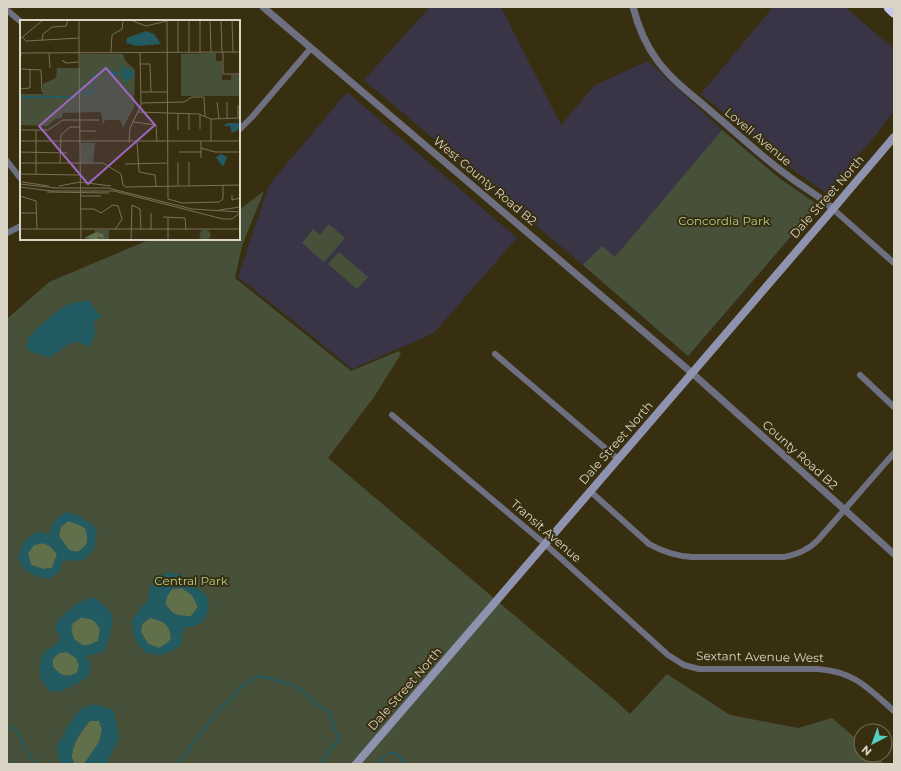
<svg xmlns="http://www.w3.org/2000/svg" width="901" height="771" viewBox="0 0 901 771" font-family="Montserrat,sans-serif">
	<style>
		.education { fill: #393446 }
		.green { fill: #47513a }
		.forest { fill: #60704a }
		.water { fill: #225b62; fill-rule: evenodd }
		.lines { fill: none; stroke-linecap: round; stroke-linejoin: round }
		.stream { stroke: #225b62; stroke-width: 2 }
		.minor { stroke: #6e7081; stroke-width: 6 }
		.tertiary { stroke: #6e7081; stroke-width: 7 }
		.secondary { stroke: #9093af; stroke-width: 8 }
		.motorway { stroke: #c3c7f2; stroke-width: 11 }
		.labels { text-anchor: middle; stroke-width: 4; stroke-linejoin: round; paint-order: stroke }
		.street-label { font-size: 12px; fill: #d9d4c3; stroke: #382f11 }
		.park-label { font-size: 12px; fill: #b1cc8d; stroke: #382f11 }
		.inset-river { fill: none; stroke: #225b62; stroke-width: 2 }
		.inset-road { fill: none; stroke: #787158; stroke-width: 1 }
		.view { fill: #9c67c0; fill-opacity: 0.15; stroke: #9c67c0; stroke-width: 2 }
		.inset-edge { fill: none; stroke: #d9d4c3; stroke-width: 2 }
	</style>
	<rect width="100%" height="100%" fill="#382f11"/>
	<g class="education">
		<polygon points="430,7 501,7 561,125 595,85 648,61 722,130 767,168 779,178 818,205 688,356 583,265 364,80"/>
		<polygon points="773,7 845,7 894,49 894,111 874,137 826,193 784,163 701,94"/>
		<polygon points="347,92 517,238 434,333 352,369 306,331 238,277 269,185"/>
	</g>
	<g class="green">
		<polygon points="722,130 779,178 818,205 688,356 583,265 602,246 615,257"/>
		<polygon points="264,191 242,246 235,278 351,371 399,351 401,354 374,397 328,458 617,702 630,714 667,674 730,715 798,728 832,718 861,743 861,755 874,755 885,764 7,764 7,319 49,282 151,239 239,239 239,210"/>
		<polygon points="329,224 345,238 324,262 302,243 313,229 320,235"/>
		<polygon points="339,252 368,277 357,289 328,264"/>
	</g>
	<g class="forest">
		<path d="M68,521L77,524L85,528C89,541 89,544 78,552L69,550L59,536L61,527Z"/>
		<polygon points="43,543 50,546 57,554 52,568 43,569 31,565 28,553 34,545"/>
		<path d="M182,588L192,595L198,607L191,616C175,616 174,615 165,604L167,596L172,589Z"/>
		<path d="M80,618C92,618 95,620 100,629L98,641L89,645H82L74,639L71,629L73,623Z"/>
		<path d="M150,618C164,621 170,624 171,639L166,644L159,648L148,644L141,632L142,624Z"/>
		<path d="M67,652L76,658L79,665L77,673C64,678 62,676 53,667V659L59,653Z"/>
		<path d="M90,721H99L102,730L99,742L84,764H74C74,762 73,760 72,758C71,746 83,729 90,721Z"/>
	</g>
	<g class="water">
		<path d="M89,301L101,317L94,321L95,334L89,347L77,342L68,344L61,350L53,354L50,358L27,350L28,338C38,328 54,312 67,305C74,302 82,301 89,301Z"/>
		<path d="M67,512L79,516L93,525L97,532L94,549L83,560L63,561L60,570L50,579L36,576L23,569L18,557L25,540L37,532L50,534L51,526L58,517ZM68,521L77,524L85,528C89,541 89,544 78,552L69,550L59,536L61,527ZM43,543L50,546L57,554L52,568L43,569L31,565L28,553L34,545Z"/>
		<path d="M167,573L180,574L207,596L209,608L204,621L193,627H184L180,646L168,653L159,655L147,653L139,646L134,637L132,621L140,609L147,601L150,588L157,576ZM182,588L192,595L198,607L191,616C176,616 174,615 165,604L167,596L172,589ZM150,618C164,621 170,624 171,639L166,644L159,648L148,644L141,632L142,624Z"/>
		<path d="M95,598L106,607L113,616L110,634L105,650L95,655H88L87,659L91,664L88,676L75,685L61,691L50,692L42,681L39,671L41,658L46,650L54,646L60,639L55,626L61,617L76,604L87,599ZM80,618C92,618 95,620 100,629L98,641L89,645H82L74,639L71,629L73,623ZM67,652L76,658L79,665L77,673C64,678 62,676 53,667V659L59,653Z"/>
		<path d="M94,704L113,710L116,721L119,738L106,764H84L99,742L102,730L99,721H90C82,729 71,746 72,758C73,760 74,762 74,764H61L58,756L57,746L66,729L79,710Z"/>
	</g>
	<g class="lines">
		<g class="stream">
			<polyline points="7,725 16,730 26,750 36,764"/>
			<polyline points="389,754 395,753 408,764"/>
			<polyline points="177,764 217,713 241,687 260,676 295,686 328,712 339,739 325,756 320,764"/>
			<polyline points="376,764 385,756"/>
		</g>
		<g class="minor">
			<polyline points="7,10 21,22"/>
			<polyline points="239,130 252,117 311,48"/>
			<polyline points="7,161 21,179"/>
			<polyline points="833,209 894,263"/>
			<polyline points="7,233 21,226"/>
			<polyline points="495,354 618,459"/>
			<polyline points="860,375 894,407"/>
			<path d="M392,415L545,544L668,655L684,665L699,669H818C855,672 868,688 894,711"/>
			<path d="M590,491L649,544C663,552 676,556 692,557H784C798,554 808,550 818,540L894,453"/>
		</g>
		<g class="tertiary">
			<polyline points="263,7 692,373 894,554"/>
			<path d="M633,7C638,26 645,44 657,60C672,81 695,97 714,114C738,134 761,156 787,175C802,187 819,195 833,209"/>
		</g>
		<polyline class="secondary" points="356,764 833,209 894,137"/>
		<polyline class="motorway" points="889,7 894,12"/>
	</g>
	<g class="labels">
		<g class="street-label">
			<text transform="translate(758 137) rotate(40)" y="4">Lovell Avenue</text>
			<text transform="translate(485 181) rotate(40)" y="4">West County Road B2</text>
			<text transform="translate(827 197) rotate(-49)" y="4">Dale Street North</text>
			<text transform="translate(616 443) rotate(-49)" y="4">Dale Street North</text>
			<text transform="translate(800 455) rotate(42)" y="4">County Road B2</text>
			<text transform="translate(546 531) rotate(41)" y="4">Transit Avenue</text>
			<text transform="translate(760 657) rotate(1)" y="4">Sextant Avenue West</text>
			<text transform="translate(405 689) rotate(-49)" y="4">Dale Street North</text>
		</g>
		<g class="park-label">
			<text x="724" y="225">Concordia Park</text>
			<text x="191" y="585">Central Park</text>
		</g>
	</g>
	<g transform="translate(20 20)">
		<rect width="220" height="220" fill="#382f11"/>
		<path d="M196,33V41H202V60H211V55H220V76H161V34ZM60,34H103L105,40L115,50L114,87L103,108L100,100H85L83,105L81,92L43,93L42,98L35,99L27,106L0,105V74H23V64L36,58L37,48H60ZM61,123H75L73,142L61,143ZM179.5 215a5.5 5.5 0 1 1 11 0a5.5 5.5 0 1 1-11 0ZM75,210H89V220H75Z" fill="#47513a"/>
		<path d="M76,212L83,214L84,219L78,216L79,220L64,218Z" fill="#60704a"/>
		<path d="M126,11L134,14L141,24L117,26L106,23L107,18ZM108,45L114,53L113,59H108V65L101,55L96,56L89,52L92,50L103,55L100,46L111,50ZM208,103H220V109L212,113L210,106H203ZM201,134L207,137L203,147L196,137Z" fill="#225b62"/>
		<path class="inset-river" d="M60,66L65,74L72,72L73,55M0,77H22M23,77H53L58,74"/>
		<path class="inset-road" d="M59,0V33M72,0H110L126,6L147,1M147,0L148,179L162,183L199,182L203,179V165M158,0V32M169,0V32M180,0V32M190,0L191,32M201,0L202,32M212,0L213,32M2,17L6,21L59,18M0,19L23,0M22,20L23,14L32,7L46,6L48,0M203,32V54H220M0,33L220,32M29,33L30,48M59,33L61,220M91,33L92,15L102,9L103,1M45,43L42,40L46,43L59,42M120,44H130L131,72M0,48L1,33M0,49L21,50L22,72M0,69L10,68V49M121,72H147M197,82L199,98M207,82V98M121,83L164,82L172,77H184L185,96M118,92L179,94L191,99L220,98M169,93V110M158,94V110M180,94V109M218,98V85M191,99V121M113,102L136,105L137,122M0,110H28L43,100H79M16,110V154M60,111H76M0,121H220M181,121V138M109,122L110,108L121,85L120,33M117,122L119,152L135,155L136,166M181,128L195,132H220M0,132L47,133M159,132H181M169,142V165M0,143H83L101,154L103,165L106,167L220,165M40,143L41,115L50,107H60M158,143V165M105,144L147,143M0,154L60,155M2,162L29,166M0,164L36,168H88L172,189L220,192M39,166L60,162L91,166M0,167L32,171H94L203,199H212L220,193M27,172L89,173M212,175V180L220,178M0,176L16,181L17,209M60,176H81M60,189H74L81,193L93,185L98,186L102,199L95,210M199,190L220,187M0,193H16M131,193V210M143,197L165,198L166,210M148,198V220M0,209H220M111,220L112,185L120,189L121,210"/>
		<path class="view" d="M86,48L135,105L68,164L19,106Z"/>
		<rect width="220" height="220" class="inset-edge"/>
	</g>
	<rect width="901" height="771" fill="none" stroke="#d9d4c3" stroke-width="16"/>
	<g transform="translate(873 743) rotate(221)"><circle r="19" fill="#382f11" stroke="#787158"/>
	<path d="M0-3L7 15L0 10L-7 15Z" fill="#56cec2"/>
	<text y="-6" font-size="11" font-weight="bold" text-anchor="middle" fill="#d9d4c3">N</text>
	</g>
</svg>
